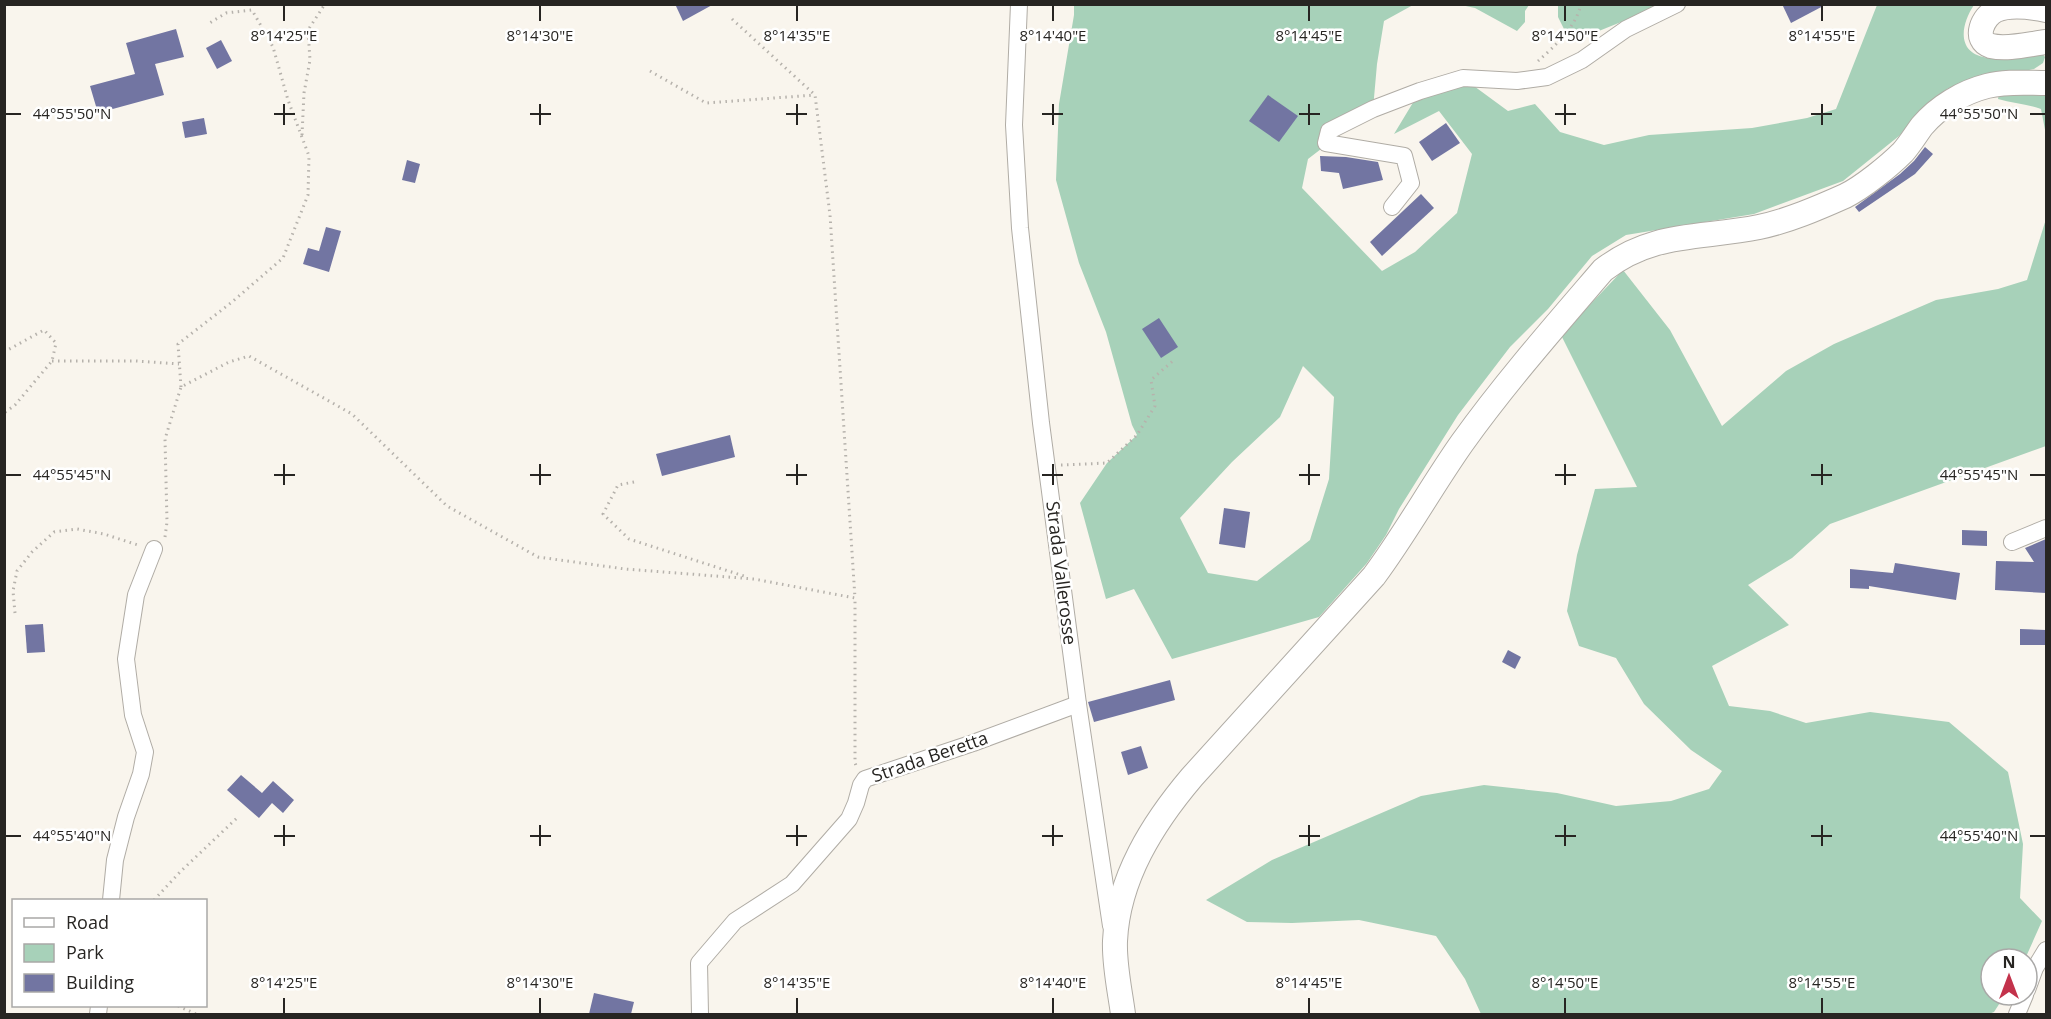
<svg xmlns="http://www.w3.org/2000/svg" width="2051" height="1019" viewBox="0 0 2051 1019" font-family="'Open Sans',sans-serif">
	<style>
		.green { fill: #a7d1b9; fill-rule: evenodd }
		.building { fill: #7275a2 }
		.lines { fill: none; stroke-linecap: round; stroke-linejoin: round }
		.street-casing { stroke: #b0aca5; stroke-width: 18 }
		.secondary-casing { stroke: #b0aca5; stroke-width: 26 }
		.path { stroke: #b6b2ac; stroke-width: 3; stroke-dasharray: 1.5 4.5; stroke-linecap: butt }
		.street { stroke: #fff; stroke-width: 16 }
		.secondary { stroke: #fff; stroke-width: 24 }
		.ticks { fill: none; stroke: #272522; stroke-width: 2 }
		.labels { text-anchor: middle; stroke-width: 5; stroke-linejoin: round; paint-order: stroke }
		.street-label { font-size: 18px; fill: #272522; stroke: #fff }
		.ticks-label { font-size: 15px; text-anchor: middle; fill: #272522; stroke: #fff; stroke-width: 5; stroke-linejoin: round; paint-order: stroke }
	</style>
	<rect width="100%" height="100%" fill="#f9f5ed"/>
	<g class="green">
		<path d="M1074,5H1413L1384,21L1377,64L1373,109L1308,159L1302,188L1382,271L1415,252L1457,213L1472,154L1439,111L1394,134L1420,91L1463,78L1508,111L1535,104L1560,132L1604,145L1649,135L1752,128L1807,118L1836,109L1877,5H1974C1960,26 1956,55 1990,58C2006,59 2025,55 2042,53L2045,57L2043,63L2034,69L1956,85L1947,89L1925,106L1899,136L1843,181L1754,214L1626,235L1592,256L1548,309L1510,347L1458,415L1399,509L1386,535L1367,563L1319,617L1172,659L1134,589L1106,599L1080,503L1107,463L1137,435L1132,425L1106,332L1079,263L1056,180L1059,104L1074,15ZM1303,366L1334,397L1329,479L1310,540L1257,581L1208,573L1180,518L1232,462L1280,417Z"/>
		<polygon points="1461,5 1529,4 1529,5 1525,11 1525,22 1517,31 1475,8"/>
		<polygon points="1558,5 1657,5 1641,14 1579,39 1568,37 1558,17"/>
		<path d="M2046,91V135L2041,109C2027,104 2012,103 1998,99L1999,93Z"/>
		<polygon points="2046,219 2046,446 1830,524 1792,558 1748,585 1789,625 1712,666 1729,706 1770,711 1806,723 1870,712 1949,722 2008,772 2023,844 2020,898 2042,921 2025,959 1991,959 1991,995 2005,995 1994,1012 1989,1014 1481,1014 1465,979 1436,936 1359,920 1292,923 1247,922 1206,900 1272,860 1421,796 1484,785 1557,793 1616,806 1671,801 1709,789 1722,771 1691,750 1644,704 1616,658 1579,646 1567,611 1577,555 1595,489 1637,487 1561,335 1623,270 1670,330 1722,426 1786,371 1834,344 1936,300 1998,289 2027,280"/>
	</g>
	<g class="building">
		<polygon points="675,4 714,4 683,21"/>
		<polygon points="1782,4 1827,4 1791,23"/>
		<polygon points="176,29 184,57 155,64 164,95 98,113 90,86 135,74 126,43"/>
		<polygon points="221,40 232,61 217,69 206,48"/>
		<polygon points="1268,95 1298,116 1279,142 1249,121"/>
		<polygon points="204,118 207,134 185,138 182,122"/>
		<polygon points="1446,123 1460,143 1432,161 1419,142"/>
		<polygon points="1925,147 1933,154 1915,174 1859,212 1855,207 1900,174 1914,161"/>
		<polygon points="1320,156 1346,157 1378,162 1383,180 1343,189 1339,173 1321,171"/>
		<polygon points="407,160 420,164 415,183 402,180"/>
		<polygon points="1421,194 1434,208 1382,256 1370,242"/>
		<polygon points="326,227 341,231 329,272 303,264 308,248 319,251"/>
		<polygon points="1159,318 1178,347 1161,358 1142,329"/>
		<polygon points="730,435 735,457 662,476 656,454"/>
		<polygon points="1224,508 1250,512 1245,548 1219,544"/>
		<polygon points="1962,530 1987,531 1987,546 1962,545"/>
		<polygon points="2046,539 2046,593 1995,590 1996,561 2034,562 2025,548"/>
		<polygon points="1895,563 1960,573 1956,600 1869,586 1869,589 1850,588 1850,569 1893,573"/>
		<polygon points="43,624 45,652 27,653 25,625"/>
		<polygon points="2020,629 2046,630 2046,645 2020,645"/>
		<polygon points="1508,650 1521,657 1515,669 1502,662"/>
		<polygon points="1170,680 1175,700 1094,722 1088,702"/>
		<polygon points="1141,746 1148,768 1128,775 1121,752"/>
		<polygon points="241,775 262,793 273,781 294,800 283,813 272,803 259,818 227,790"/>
		<polygon points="594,993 634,1002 631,1014 589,1014"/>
	</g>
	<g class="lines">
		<g class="street-casing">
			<g id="street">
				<polyline points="1019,4 1014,125 1020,228 1041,423 1078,704 1111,926"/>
				<polyline points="1392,207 1411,183 1404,156 1326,143 1329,131 1373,109 1420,91 1463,78 1517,81 1547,77 1582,60 1626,29 1677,4"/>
				<polyline points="2012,542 2046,528"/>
				<polyline points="111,900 115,860 126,817 141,774 145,752 133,715 126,659 136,595 154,549"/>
				<polyline points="2027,990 2035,968 2046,950"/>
				<polyline points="98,1014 99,1006"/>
				<polyline points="700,1014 699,963 735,921 792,884 849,819 856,803 861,785 865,779 973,743 1078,704"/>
				<polyline points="2017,1014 2025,995"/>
			</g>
		</g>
		<g class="secondary-casing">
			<g id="secondary">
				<path d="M2046,10C2031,7 2011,4 1996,10C1983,16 1972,40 1991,46C2008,50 2029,44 2046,42"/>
				<path d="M1123,1014C1120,991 1114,965 1115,941C1118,878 1153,823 1192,777L1374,576C1406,533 1431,487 1462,443C1505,383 1555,326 1603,270C1653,231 1701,239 1759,227C1788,221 1818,208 1845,196C1863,187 1889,166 1903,152C1910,144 1916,134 1922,126C1938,107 1963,92 1987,86C2006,81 2027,83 2046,83"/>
			</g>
		</g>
		<g class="path">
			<polyline points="732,19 815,95 830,215 855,598"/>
			<path d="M1538,61C1555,46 1576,27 1581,4"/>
			<polyline points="650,71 706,103 815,95"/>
			<polyline points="302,135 304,93 310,60 308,30 325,4"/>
			<polyline points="4,352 44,330 56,343 52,361 15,405 4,413"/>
			<polyline points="52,361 136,361 179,364"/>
			<polyline points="181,387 178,344 232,302 283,258 308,195 309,156 288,100 273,47 252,10 226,13 208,24"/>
			<polyline points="1061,465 1107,463 1137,435 1155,406 1151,380 1175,359"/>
			<polyline points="634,482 618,485 603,514 629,539 747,577"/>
			<polyline points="165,537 167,522 165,439 181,387 229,362 249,356 352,414 447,506 538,557 625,569 754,579 855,598 855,763 857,768"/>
			<polyline points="15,613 13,591 17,571 32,552 54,532 77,529 104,534 141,546"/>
			<polyline points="154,900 180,872 238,817"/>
			<polyline points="178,1006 196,1014"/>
		</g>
		<use href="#street" class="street"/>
		<use href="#secondary" class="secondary"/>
	</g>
	<path class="ticks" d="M284,6V21M540,6V21M797,6V21M1053,6V21M1309,6V21M1565,6V21M1822,6V21M284,104V125M540,104V125M797,104V125M1053,104V125M1309,104V125M1565,104V125M1822,104V125M6,114H21M274,114H295M530,114H551M786,114H807M1042,114H1063M1299,114H1320M1555,114H1576M1811,114H1832M2030,114H2045M284,464V485M540,464V485M797,464V485M1053,464V485M1309,464V485M1565,464V485M1822,464V485M6,475H21M274,475H295M530,475H551M786,475H807M1042,475H1063M1299,475H1320M1555,475H1576M1811,475H1832M2030,475H2045M284,825V846M540,825V846M797,825V846M1053,825V846M1309,825V846M1565,825V846M1822,825V846M6,836H21M274,836H295M530,836H551M786,836H807M1042,836H1063M1299,836H1320M1555,836H1576M1811,836H1832M2030,836H2045M284,998V1013M540,998V1013M797,998V1013M1053,998V1013M1309,998V1013M1565,998V1013M1822,998V1013"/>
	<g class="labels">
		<g class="street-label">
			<text transform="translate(1061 573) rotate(83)" y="6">Strada Vallerosse</text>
			<text transform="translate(930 757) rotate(-19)" y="6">Strada Beretta</text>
		</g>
	</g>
	<g class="ticks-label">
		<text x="284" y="41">8°14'25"E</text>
		<text x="540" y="41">8°14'30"E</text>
		<text x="797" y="41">8°14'35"E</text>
		<text x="1053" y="41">8°14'40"E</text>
		<text x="1309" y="41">8°14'45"E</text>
		<text x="1565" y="41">8°14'50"E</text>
		<text x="1822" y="41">8°14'55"E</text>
		<text x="72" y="119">44°55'50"N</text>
		<text x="1979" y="119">44°55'50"N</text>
		<text x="72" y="480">44°55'45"N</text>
		<text x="1979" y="480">44°55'45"N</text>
		<text x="72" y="841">44°55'40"N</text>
		<text x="1979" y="841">44°55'40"N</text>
		<text x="284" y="988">8°14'25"E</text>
		<text x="540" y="988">8°14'30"E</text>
		<text x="797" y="988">8°14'35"E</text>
		<text x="1053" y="988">8°14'40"E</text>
		<text x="1309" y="988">8°14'45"E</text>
		<text x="1565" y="988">8°14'50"E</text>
		<text x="1822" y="988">8°14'55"E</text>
	</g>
	<rect width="2051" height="1019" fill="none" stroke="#272522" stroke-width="12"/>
	<rect x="12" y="899" width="195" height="108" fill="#ffffff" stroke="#a9a8a7" stroke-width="1.5"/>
	<rect x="24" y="918" width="30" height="9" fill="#ffffff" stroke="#a9a8a7" stroke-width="1.5"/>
	<text x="66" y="929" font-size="18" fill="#272522">Road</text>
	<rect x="24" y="944" width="30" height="18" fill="#a7d1b9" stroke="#a9a8a7" stroke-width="1.5"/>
	<text x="66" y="959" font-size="18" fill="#272522">Park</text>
	<rect x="24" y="974" width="30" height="18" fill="#7275a2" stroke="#a9a8a7" stroke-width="1.5"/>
	<text x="66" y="989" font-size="18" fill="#272522">Building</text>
	<g transform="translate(2009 977)"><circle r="28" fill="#ffffff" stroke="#a9a8a7" stroke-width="1.5"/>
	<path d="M0-4.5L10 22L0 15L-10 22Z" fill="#c3324b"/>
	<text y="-9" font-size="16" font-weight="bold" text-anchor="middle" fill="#272522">N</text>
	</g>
</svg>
